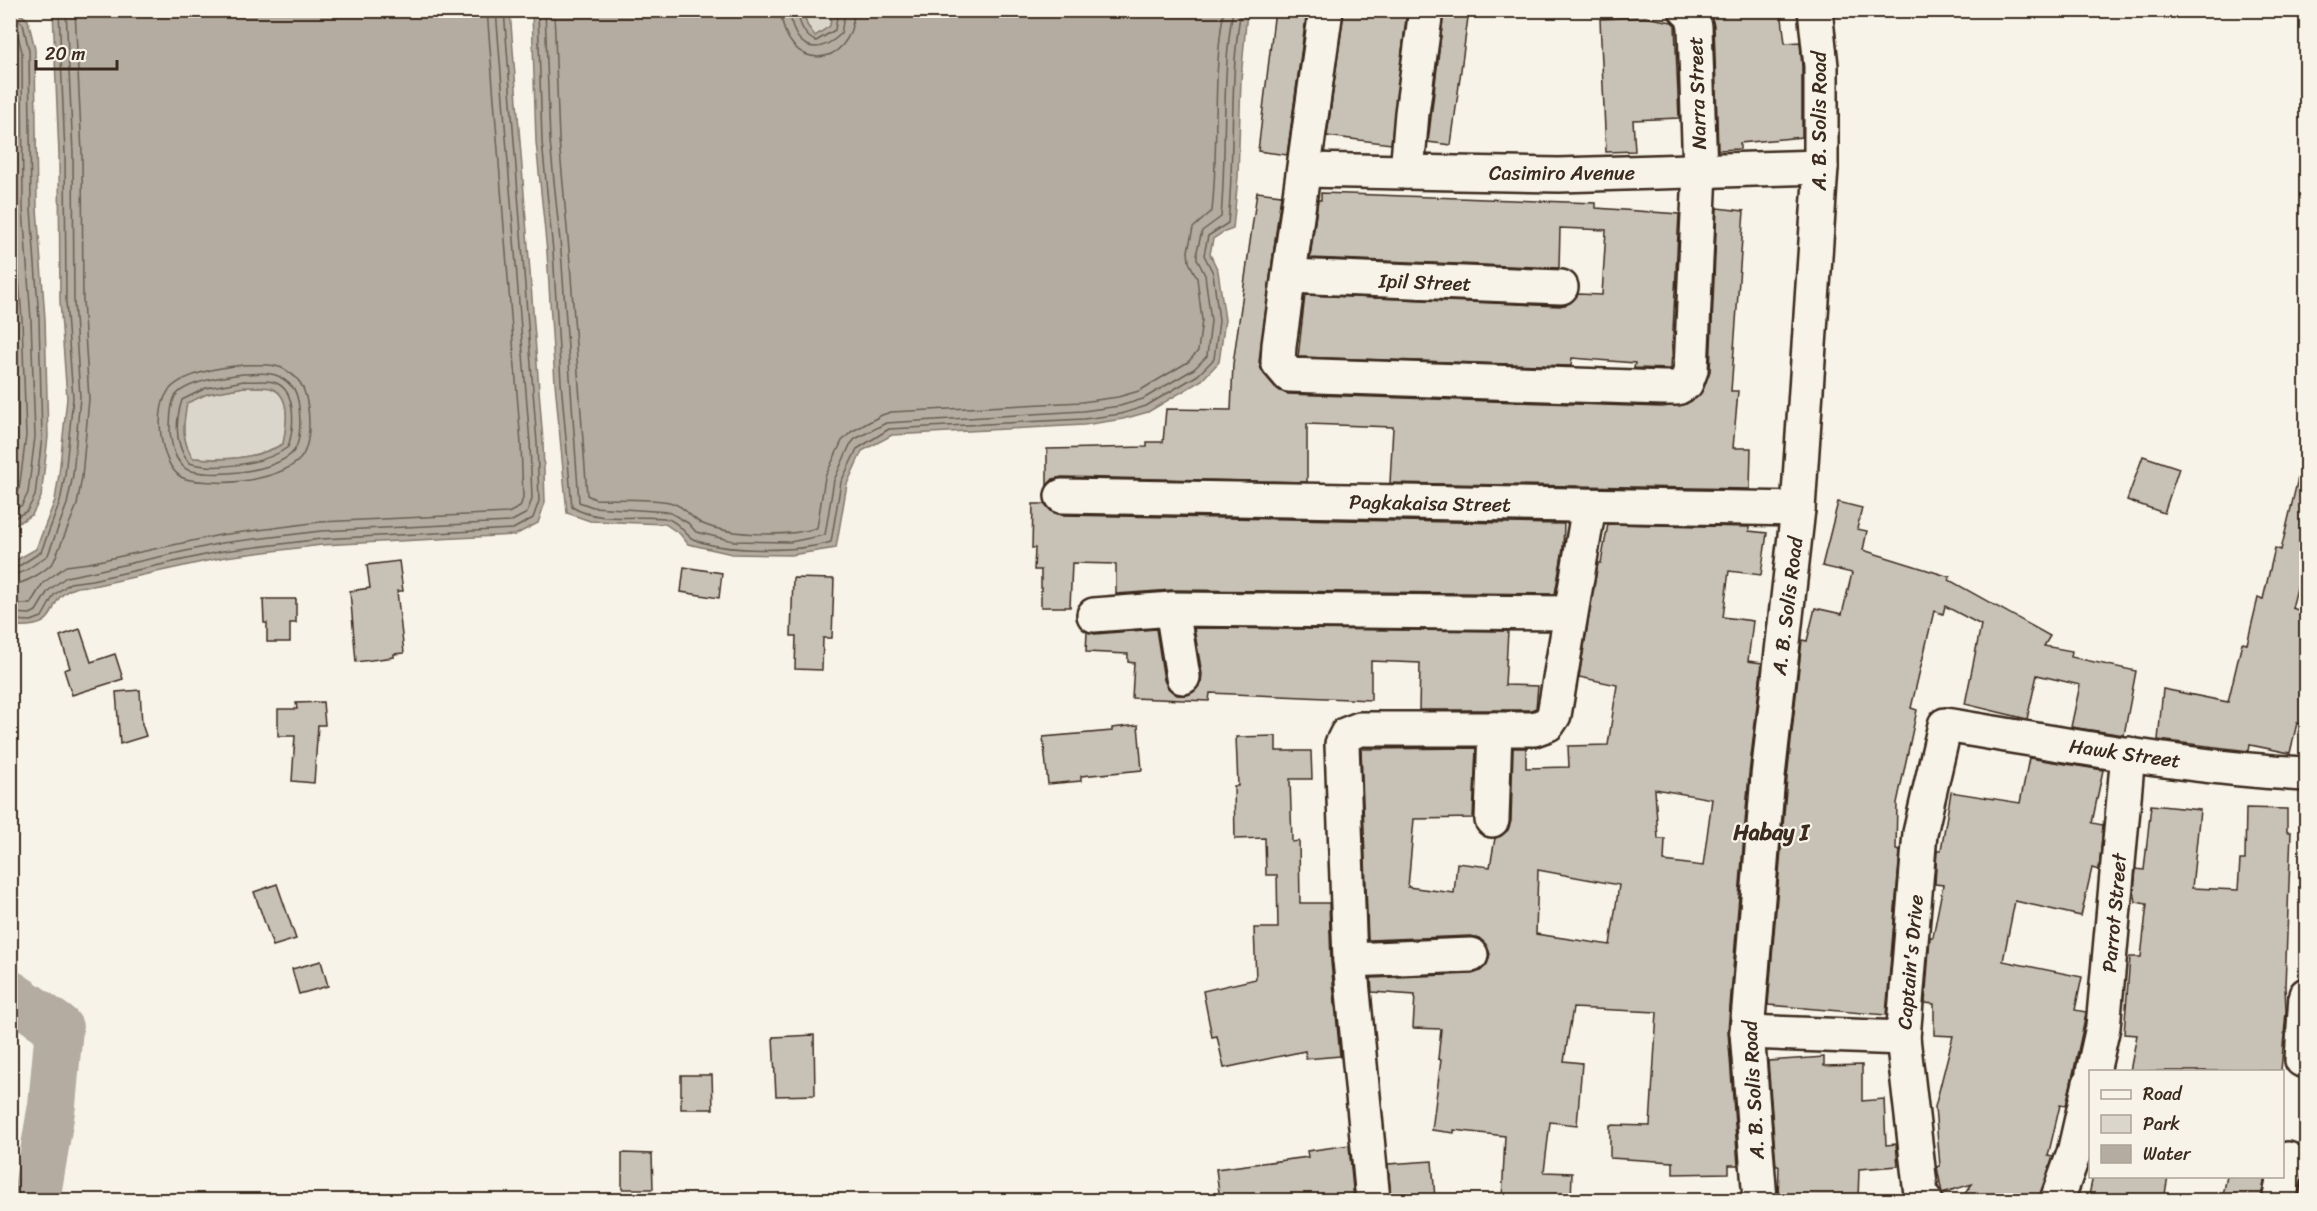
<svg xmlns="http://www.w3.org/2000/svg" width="2317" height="1211" viewBox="0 0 2317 1211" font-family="Sriracha,sans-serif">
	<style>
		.green { fill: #dbd6cb; stroke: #8b8074; stroke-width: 1.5 }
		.water { fill: #b4aca0; stroke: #84786c; stroke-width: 1.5; fill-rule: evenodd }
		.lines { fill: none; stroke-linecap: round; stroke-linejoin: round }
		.shore { stroke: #6b5e52; stroke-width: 1.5 }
		.river { stroke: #b4aca0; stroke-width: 48 }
		.building { fill: #c8c1b6; stroke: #3b2a1e; stroke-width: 1.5; fill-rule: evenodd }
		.minor-casing { stroke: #3b2a1e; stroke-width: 38 }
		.minor { stroke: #f7f3e8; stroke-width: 33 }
		.labels { text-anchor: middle; stroke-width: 4.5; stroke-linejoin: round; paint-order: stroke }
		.street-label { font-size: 20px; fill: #3b2a1e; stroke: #f7f3e8 }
		.quarter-label { font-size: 22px; font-weight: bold; fill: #3b2a1e; stroke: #f7f3e8 }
	</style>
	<rect width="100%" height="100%" fill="#f7f3e8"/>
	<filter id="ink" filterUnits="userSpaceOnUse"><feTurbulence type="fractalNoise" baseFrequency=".0167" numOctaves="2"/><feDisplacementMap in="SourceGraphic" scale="12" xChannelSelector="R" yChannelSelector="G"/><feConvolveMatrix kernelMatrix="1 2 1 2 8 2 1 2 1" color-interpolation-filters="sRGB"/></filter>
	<g filter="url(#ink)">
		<g class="green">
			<polygon points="803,11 832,11 830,26 815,36 807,25"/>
			<path d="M244,387C252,388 266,385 273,389C292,397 286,428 283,444C255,459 224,460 193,458C181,439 183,425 186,403L207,394Z"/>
		</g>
		<g class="water">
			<polygon points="10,11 17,11 28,20 35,49 37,208 45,319 48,437 41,497 32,515 13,526 10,526"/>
			<path d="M53,11H510L543,442L545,502L538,523L515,535L322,545L273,551L225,557L93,586C87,586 79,586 74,588C40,601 68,630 11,626V563L36,549L55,500L59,474L67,398L60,301L59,154ZM244,387C252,388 266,385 273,389C292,397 286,428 283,444C256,459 224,461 193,458C181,441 183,424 187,403L207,394Z"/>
			<polygon points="532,11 803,11 807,25 815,36 830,26 832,11 1247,11 1241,79 1238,177 1233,229 1222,233 1213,239 1210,254 1218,271 1225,320 1219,362 1202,380 1148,412 1123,419 1084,425 892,435 862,451 847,484 836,548 791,555 732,554 688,544 680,534 665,524 590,521 567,513 555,383 547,252 536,142"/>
		</g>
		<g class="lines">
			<g class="shore">
				<path d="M538,10L542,142L553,251L561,382L572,507C598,523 634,515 664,518C678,520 684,534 693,539C723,553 800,552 831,542L841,482L857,449L889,429L1084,419L1121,414L1146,406L1198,375L1214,359L1219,321L1213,273L1204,255L1208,236L1228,223C1235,154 1229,77 1241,10"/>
				<path d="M545,10L550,141L561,251L579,502L593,507L669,512L688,523L696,532L733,541L790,542L825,535L834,480L850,445L855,439L886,423L1083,411L1120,406L1143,399L1194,369L1207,356L1211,321L1205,275L1197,259V251L1202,231L1221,217C1227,149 1221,77 1233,10"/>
				<path d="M554,10L559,140L569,250L587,495L595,499C619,500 645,498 669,502C684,505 692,520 703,524C731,536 789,537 817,528L825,477L842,441L851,432L882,415L891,412L1082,402L1118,397L1139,391L1188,362L1198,351L1202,320L1197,278L1189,262L1188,251L1193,228L1212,211C1219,145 1212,75 1224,10"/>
				<path d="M781,10C783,72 853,73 854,10"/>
				<path d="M790,10C792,44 813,60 841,34L845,10"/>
				<path d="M797,10C799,22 804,37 816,41L835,30L838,10"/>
				<polyline points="10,23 16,28 22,52 23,209 31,320 35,437 28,493 22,505 10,512"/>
				<polyline points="10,43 13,53 14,209 22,320 26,436 19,490 15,499 10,501"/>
				<path d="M243,365C255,365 273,363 284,369C291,373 300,380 303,388C310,405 313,444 300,459C283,477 237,484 213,482C203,481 190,482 181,477C159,463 153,407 170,389C184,373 223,367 243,365Z"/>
				<path d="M243,374C254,374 271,371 280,377C285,380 291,385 294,389C301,401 303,441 293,452C276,472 209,479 186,469C174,459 172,447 170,432C170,422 170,403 176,395C188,381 226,376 243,374Z"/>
				<path d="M244,381C253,382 264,380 273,382C298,388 294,429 288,447C266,464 216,471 189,463C175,445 175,422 182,400L206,388Z"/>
				<polyline points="10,520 27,511 35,496 42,437 39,319 31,209 29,51 23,24 15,16 14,10"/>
				<polyline points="10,568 16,568 41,552 60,502 65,475 73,398 66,301 65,154 59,10"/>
				<polyline points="10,576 25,571 48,555 67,504 73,475 80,397 74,301 73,153 66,10"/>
				<path d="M10,585C25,584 45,572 54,561L77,505L82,477L89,399L83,300L82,153L75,10"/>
				<polyline points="10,604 30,604 43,583 66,566 89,563 220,535 320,522 508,513 520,507 523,498 521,444 487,10"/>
				<polyline points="10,613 30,614 36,611 48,591 66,577 91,572 222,543 272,537 321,531 510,522 527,513 532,499 530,443 496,10"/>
				<polyline points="10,620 31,621 42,617 54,595 70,583 92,580 223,551 273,545 321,539 513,529 533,518 539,501 537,443 504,10"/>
			</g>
			<polyline class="river" points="10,994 59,1028 52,1105 36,1200"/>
		</g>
		<g class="building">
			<polygon points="1275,10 1307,10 1287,155 1258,151"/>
			<polygon points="1344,10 1407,10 1391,144 1327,136"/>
			<polygon points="1444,10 1469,10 1451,145 1428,142"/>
			<polygon points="1710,10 1781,10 1785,43 1800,42 1802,67 1802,137 1740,143 1740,149 1718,150 1714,26"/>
			<polygon points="1645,17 1672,22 1675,25 1679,118 1633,120 1635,151 1606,152 1600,19"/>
			<polygon points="1257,192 1281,195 1259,362 1264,374 1275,387 1288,394 1662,407 1686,404 1695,399 1703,390 1710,371 1717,208 1744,211 1731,391 1738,391 1733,448 1751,448 1750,489 1390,483 1393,427 1307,424 1307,482 1062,477 1053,479 1047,486 1047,449 1147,447 1147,442 1163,442 1166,409 1231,410 1233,364"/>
			<polygon points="1321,193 1596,203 1596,208 1679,214 1671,369 1634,368 1635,363 1572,358 1571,366 1298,357 1305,295 1560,306 1570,303 1578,294 1602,295 1606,230 1560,228 1559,268 1310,258 1318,200 1321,200"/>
			<polygon points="2143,456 2179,468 2164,513 2127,500"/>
			<polygon points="2298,478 2307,479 2307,549 2292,608 2307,613 2307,725 2297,723 2290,753 2250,745 2249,751 2158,740 2163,689 2228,702 2242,643 2247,644 2258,598 2263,599 2275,548 2281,550"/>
			<polygon points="1838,502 1862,508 1857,529 1867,531 1863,550 1950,577 1949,580 2050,636 2044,646 2072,651 2071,657 2136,671 2124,735 2071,727 2080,685 2037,675 2027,719 1965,704 1981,625 1945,606 1943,614 1934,611 1911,708 1917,710 1897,803 1896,850 1900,851 1886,1015 1768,1005 1787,778 1802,640 1807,641 1815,608 1842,614 1852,573 1822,566"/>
			<polygon points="1033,504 1045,504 1052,512 1062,515 1564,524 1563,549 1555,594 1172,590 1116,594 1116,564 1072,563 1070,607 1041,607 1041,570 1034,570 1035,548 1032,548"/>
			<path d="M1608,524L1749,527V531L1767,533L1761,575L1729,571L1723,617L1753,621L1748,661L1762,663L1749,774L1728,1031L1738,1165H1729V1173L1673,1174V1162L1610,1158V1125L1650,1126L1657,1012L1573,1008L1564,1061L1582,1063L1577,1125L1550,1122L1544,1172L1572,1173L1571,1200H1502L1505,1136L1454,1130V1133L1432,1130L1441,1060L1438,1059L1441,1029L1413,1028L1415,995L1372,992L1371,978L1472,974L1480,971L1487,964L1490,954L1486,945L1479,938L1471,936L1368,940L1361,749L1476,748L1473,818L1414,819L1408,887L1454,893L1457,863L1490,867L1495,838L1501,836L1508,830L1511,821L1513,748H1526V768L1569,767L1568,746L1608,745L1617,685L1579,677L1598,563H1601ZM1655,789L1712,799L1703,866L1664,861L1665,839H1658ZM1538,870L1619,885L1610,945L1536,934Z"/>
			<polygon points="399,561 403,591 397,591 404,653 394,654 394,657 356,662 350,591 370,588 367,565"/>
			<polygon points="684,567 722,573 719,598 681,592"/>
			<polygon points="793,578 834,579 832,638 823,638 822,670 795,669 796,636 791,636"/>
			<polygon points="263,599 296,599 296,623 290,623 290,642 267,642 267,623 264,623"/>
			<polygon points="1194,628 1508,631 1505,685 1538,686 1536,708 1531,710 1419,710 1420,663 1371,661 1371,700 1210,693 1209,701 1132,698 1134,663 1128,662 1128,654 1086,652 1087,632 1095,634 1156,629 1164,680 1168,688 1177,695 1187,695 1195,691 1201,683 1202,674"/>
			<polygon points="80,629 91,662 115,654 123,679 72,695 64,670 70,668 60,636"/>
			<polygon points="140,690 142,724 146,736 120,744 116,692"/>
			<polygon points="323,702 325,725 318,725 314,783 292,781 295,736 278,736 278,709 297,709 296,703"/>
			<polygon points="1138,725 1142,770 1081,776 1081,781 1048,784 1043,737 1112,731 1112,728"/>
			<polygon points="1276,736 1276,751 1311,751 1312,779 1290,779 1292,842 1299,841 1300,903 1329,903 1331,962 1340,1056 1306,1059 1305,1051 1224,1068 1217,1036 1212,1037 1203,991 1256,979 1254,928 1278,928 1277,875 1266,875 1265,838 1235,839 1234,786 1238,786 1236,737"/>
			<polygon points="2029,758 2103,770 2092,823 2103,825 2099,870 2092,868 2081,916 2015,901 2003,961 2082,977 2075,1010 2086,1012 2084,1024 2066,1106 2060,1105 2048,1156 2053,1157 2039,1200 1960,1200 1972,1184 1942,1193 1937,1167 1940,1166 1935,1107 1953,1036 1934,1035 1934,1004 1925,1003 1930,937 1933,937 1943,885 1935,884 1937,850 1941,850 1951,792 2020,803"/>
			<polygon points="2151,805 2200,810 2192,888 2238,890 2240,860 2245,860 2246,808 2287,809 2287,832 2291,832 2285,986 2286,1011 2281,1071 2130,1071 2137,1035 2124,1034 2130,957 2141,957 2147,904 2136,902 2134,890 2136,869 2144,870"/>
			<polygon points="277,884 296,939 273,946 254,892"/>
			<polygon points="321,961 328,986 299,994 292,969"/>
			<polygon points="814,1035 815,1095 776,1096 773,1037"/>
			<polygon points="1824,1057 1824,1066 1862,1065 1862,1101 1884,1099 1886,1145 1896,1144 1898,1166 1859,1169 1858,1200 1778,1200 1779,1166 1776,1166 1768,1061"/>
			<polygon points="681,1075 712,1075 713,1109 681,1109"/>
			<polygon points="1349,1145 1354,1200 1220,1200 1216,1169 1308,1157 1307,1151"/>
			<polygon points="622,1153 652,1154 653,1189 622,1189"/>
			<polygon points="1432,1161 1435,1198 1391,1200 1388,1164"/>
			<polygon points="2093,1176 2168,1176 2164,1200 2088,1200"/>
			<polygon points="2227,1176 2265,1176 2261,1200 2222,1200"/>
			<polygon points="2303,1180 2307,1181 2307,1200 2298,1200"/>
		</g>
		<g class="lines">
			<g class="minor-casing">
				<g id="minor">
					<polyline points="1326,10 1279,345 1278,362 1289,375 1663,388 1677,388 1686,383 1691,370 1700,171 1695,27 1692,15 1686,10"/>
					<polyline points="1304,170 1559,175 1821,167"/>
					<polyline points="1407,172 1412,113 1426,10"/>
					<polyline points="1289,276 1561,287"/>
					<polyline points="1062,496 1798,509"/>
					<polyline points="1094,615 1172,609"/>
					<polyline points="1183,677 1172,609 1570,613"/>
					<polyline points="1492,820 1495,729"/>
					<polyline points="1350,960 1471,955"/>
					<polyline points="1747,1032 1903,1038"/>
					<polyline points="2302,1060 2306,995"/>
					<polyline points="2093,1072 2103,1027 2128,754"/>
					<polyline points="1373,1200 1350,960 1342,744 1347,734 1360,729 1534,729 1548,724 1554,715 1589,506"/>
					<polyline points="1760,1200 1747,1032 1768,776 1798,509 1821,167 1821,66 1815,10"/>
					<path d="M1925,1200L1921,1194L1903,1038L1920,833L1945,725C2065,744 2185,768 2306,774"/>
					<polyline points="2057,1200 2074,1153 2090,1083"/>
					<polyline points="2279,1200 2288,1159"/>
				</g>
			</g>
			<use href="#minor" class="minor"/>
		</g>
	</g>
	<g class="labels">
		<g class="street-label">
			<text transform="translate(1697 93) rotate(-92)" y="7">Narra Street</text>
			<text transform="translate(1819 121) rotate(-90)" y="7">A. B. Solis Road</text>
			<text x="1562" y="180">Casimiro Avenue</text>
			<text transform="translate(1425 282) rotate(2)" y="7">Ipil Street</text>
			<text transform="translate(1430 503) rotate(1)" y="7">Pagkakaisa Street</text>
			<text transform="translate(1787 606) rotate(-83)" y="7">A. B. Solis Road</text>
			<text transform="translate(2125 753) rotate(8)" y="7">Hawk Street</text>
			<text transform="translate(2114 913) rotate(-85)" y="7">Parrot Street</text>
			<text transform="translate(1910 962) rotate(-85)" y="7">Captain's Drive</text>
			<text transform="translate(1753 1090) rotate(-93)" y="7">A. B. Solis Road</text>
		</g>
		<g class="quarter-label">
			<text x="1771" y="840">Habay I</text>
		</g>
	</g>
	<rect width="2317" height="1211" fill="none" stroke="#f7f3e8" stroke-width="36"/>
	<rect x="18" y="18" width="2281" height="1175" fill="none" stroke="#3b2a1e" stroke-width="2" filter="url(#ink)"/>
	<rect x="2089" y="1070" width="195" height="108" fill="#f7f3e8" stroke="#aca397" stroke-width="1.5"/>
	<rect x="2101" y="1090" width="30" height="9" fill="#f7f3e8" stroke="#aca397" stroke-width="1.5"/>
	<text x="2143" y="1100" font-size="18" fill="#3b2a1e">Road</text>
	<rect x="2101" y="1115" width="30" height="18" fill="#dbd6cb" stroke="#aca397" stroke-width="1.5"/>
	<text x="2143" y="1130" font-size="18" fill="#3b2a1e">Park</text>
	<rect x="2101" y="1145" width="30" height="18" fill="#b4aca0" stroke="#aca397" stroke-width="1.5"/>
	<text x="2143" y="1160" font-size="18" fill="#3b2a1e">Water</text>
	<path d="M36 60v9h81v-9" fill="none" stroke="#3b2a1e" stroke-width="3"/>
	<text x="45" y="60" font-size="18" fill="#3b2a1e" stroke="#f7f3e8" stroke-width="4.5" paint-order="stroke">20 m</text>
</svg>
